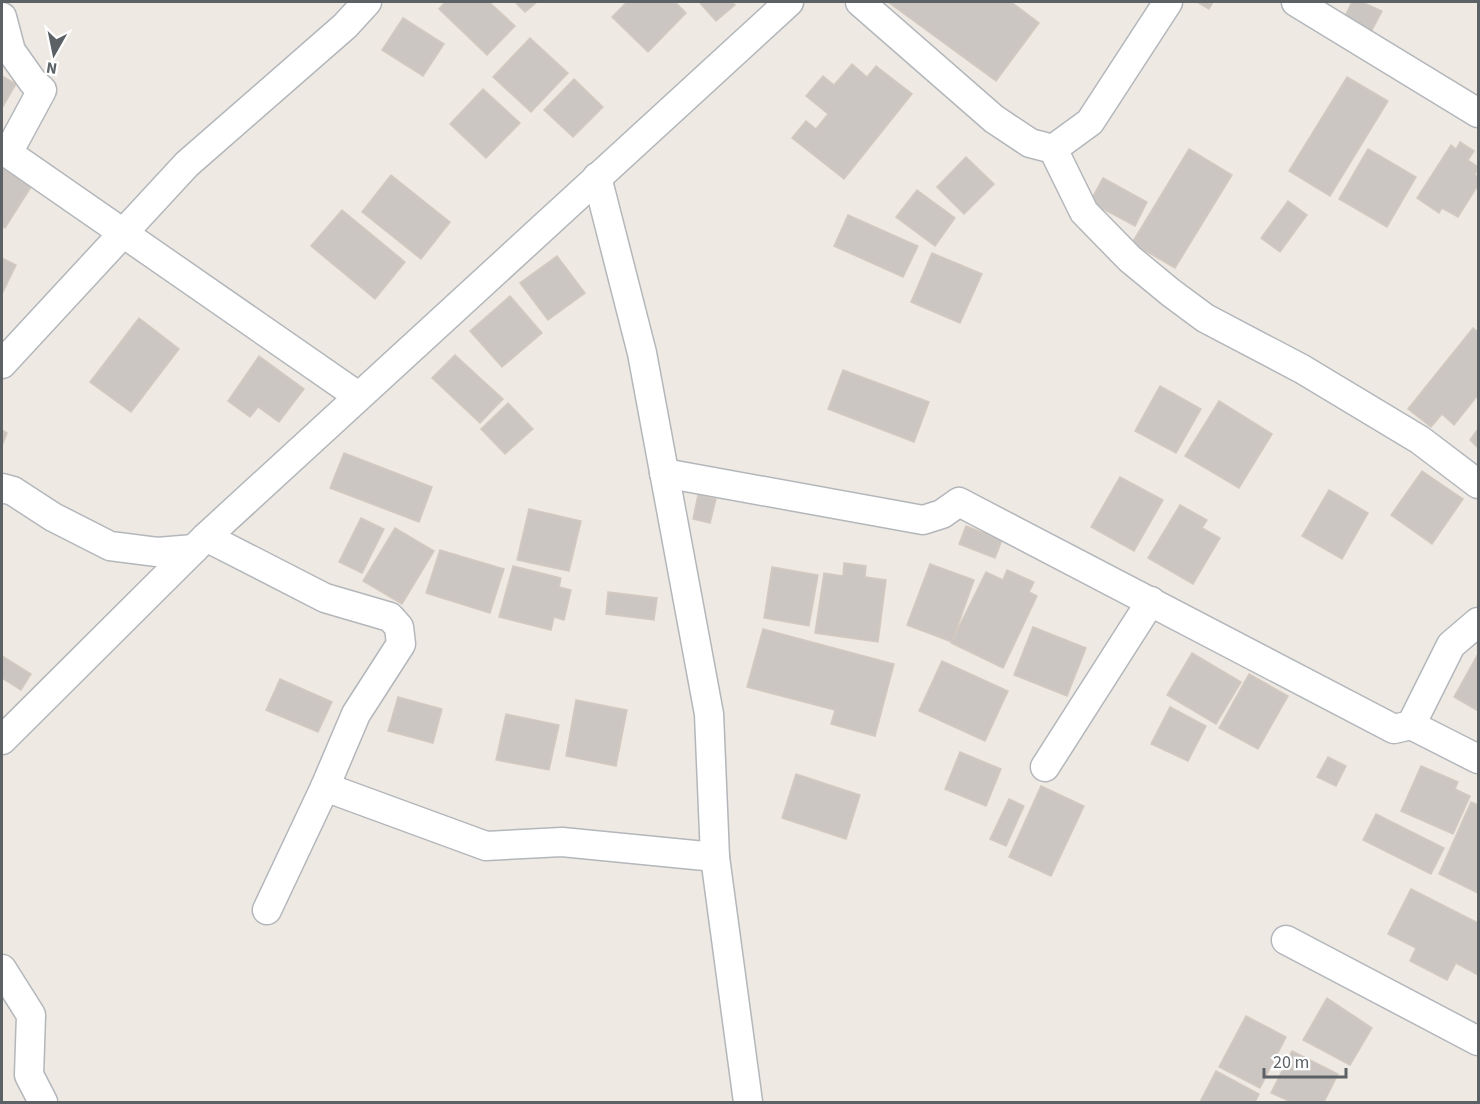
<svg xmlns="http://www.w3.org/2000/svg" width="1480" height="1104" viewBox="0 0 1480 1104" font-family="'Source Sans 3',sans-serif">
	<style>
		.building { fill: #cbc6c1; stroke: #d3c9c0; stroke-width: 1.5 }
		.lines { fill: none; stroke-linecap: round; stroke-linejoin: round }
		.minor-casing { stroke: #b3b7bb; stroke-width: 31 }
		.minor { stroke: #fff; stroke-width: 28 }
	</style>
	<rect width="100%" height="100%" fill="#eee9e2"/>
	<g class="building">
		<polygon points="445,2 489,2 515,26 487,55 439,9"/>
		<polygon points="515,2 537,2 525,12"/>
		<polygon points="627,2 675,2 686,13 648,52 612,17"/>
		<polygon points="702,2 732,2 735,5 716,21 700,3"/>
		<polygon points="888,2 1011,2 1039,23 996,81"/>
		<polygon points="1197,2 1213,2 1209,9"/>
		<polygon points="1352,2 1362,2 1382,11 1371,32 1344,18"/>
		<polygon points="403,18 444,44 423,76 382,50"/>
		<polygon points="530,38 568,73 531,112 493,77"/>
		<polygon points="852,64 867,77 876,66 912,94 844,179 792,138 806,121 816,129 828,114 806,96 823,76 834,85"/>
		<polygon points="2,76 16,84 2,108"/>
		<polygon points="1347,77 1388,101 1330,196 1289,171"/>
		<polygon points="574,79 603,107 573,137 544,110"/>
		<polygon points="483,89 520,123 486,158 450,124"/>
		<polygon points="1460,142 1474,151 1468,160 1478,167 1475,175 1478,177 1478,185 1458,217 1442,208 1439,213 1417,198 1451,145 1456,149"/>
		<polygon points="1189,149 1232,175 1175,268 1132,243"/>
		<polygon points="1368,149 1416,177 1387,227 1339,199"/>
		<polygon points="966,157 994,184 964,214 937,187"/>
		<polygon points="2,168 31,187 5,228 2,226"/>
		<polygon points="391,175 450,222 421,259 362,212"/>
		<polygon points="1103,178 1147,202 1135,226 1090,202"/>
		<polygon points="917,190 955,218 935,246 896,217"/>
		<polygon points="1288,201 1307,215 1280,252 1261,238"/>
		<polygon points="342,210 405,262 375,299 311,246"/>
		<polygon points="848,215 918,246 903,277 834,246"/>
		<polygon points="932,253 982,274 960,323 911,302"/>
		<polygon points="557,256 585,293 548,320 520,283"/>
		<polygon points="2,258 16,265 2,294"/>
		<polygon points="510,296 542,333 502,367 470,331"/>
		<polygon points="139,318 179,349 131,412 90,382"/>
		<polygon points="1473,328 1478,332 1478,395 1454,425 1442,414 1431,427 1408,409"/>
		<polygon points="455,355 503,399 480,423 432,378"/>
		<polygon points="259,356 304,389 279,422 258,407 250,417 228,401"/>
		<polygon points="843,370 929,402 914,442 828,409"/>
		<polygon points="1160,386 1201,409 1176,453 1135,431"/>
		<polygon points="1219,401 1272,434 1239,488 1185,456"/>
		<polygon points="508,403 533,429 505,454 481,429"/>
		<polygon points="1478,429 1478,448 1470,440"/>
		<polygon points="2,430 7,433 2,446"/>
		<polygon points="344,453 432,487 419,522 330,488"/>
		<polygon points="1422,471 1463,499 1432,544 1391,515"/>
		<polygon points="1120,477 1163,500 1134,551 1091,527"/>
		<polygon points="1329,490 1368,513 1342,559 1302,536"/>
		<polygon points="698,495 716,499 710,523 693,519"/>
		<polygon points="1180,505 1207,520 1202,528 1220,538 1193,584 1148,558"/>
		<polygon points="529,509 581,521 569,571 517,560"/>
		<polygon points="361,518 384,529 362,573 339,562"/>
		<polygon points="966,526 1002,540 995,558 959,544"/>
		<polygon points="395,528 434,551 402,604 363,581"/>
		<polygon points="440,550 504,569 490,613 426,593"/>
		<polygon points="844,563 866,566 865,577 886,580 878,642 815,633 824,573 843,576"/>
		<polygon points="930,564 974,580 952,642 907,625"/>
		<polygon points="513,566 561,578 559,587 571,590 564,620 554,617 551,630 499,617"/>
		<polygon points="772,567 818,575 809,626 764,618"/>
		<polygon points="1007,570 1034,582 1029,592 1037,596 1003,668 951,643 986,572 1003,580"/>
		<polygon points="608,592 657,598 654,620 606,614"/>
		<polygon points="1033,627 1086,648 1067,696 1014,675"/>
		<polygon points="763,629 894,664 875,736 831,724 835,710 747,687"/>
		<polygon points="1192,653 1241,682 1216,724 1167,695"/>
		<polygon points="1478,654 1478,711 1454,697"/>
		<polygon points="2,656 31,674 21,690 2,678"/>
		<polygon points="942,661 1008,691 985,741 919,711"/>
		<polygon points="1249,674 1288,696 1258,749 1219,728"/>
		<polygon points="280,679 332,702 318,732 266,710"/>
		<polygon points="398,697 442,709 433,743 388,731"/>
		<polygon points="576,700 627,710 616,766 566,756"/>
		<polygon points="1170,707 1206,726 1188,761 1151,744"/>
		<polygon points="506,714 559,725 549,770 496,760"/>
		<polygon points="960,752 1001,769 986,806 945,789"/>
		<polygon points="1328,757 1346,766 1336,786 1317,777"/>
		<polygon points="1421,766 1458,782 1455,789 1470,796 1453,834 1401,811"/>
		<polygon points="796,774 860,795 846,839 782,818"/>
		<polygon points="1041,786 1084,806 1051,876 1009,857"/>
		<polygon points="1009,799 1024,806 1006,846 990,839"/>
		<polygon points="1471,802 1478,805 1478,893 1439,874"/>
		<polygon points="1376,814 1444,848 1431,874 1363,840"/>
		<polygon points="1411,889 1478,923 1478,975 1456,963 1447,980 1410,961 1416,948 1388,934"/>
		<polygon points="1327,998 1372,1028 1350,1065 1303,1040"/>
		<polygon points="1246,1016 1286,1037 1260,1088 1219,1067"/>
		<polygon points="1292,1051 1338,1074 1324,1102 1291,1102 1271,1093"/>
		<polygon points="1216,1071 1259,1094 1255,1102 1200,1102"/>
	</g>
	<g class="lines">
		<g class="minor-casing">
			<g id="minor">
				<polyline points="860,2 994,119 1030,143 1053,149 1090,122 1168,2"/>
				<polyline points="1296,2 1478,113"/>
				<polyline points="2,17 11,51 33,82 42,90 8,153"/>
				<polyline points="2,149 358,396"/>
				<polyline points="1053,149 1084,212 1130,259 1170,292 1205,318 1302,369 1420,440 1478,484"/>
				<polyline points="597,177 642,353 709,714 715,857 748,1102"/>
				<polyline points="2,364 187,164 345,26 367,2"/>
				<polyline points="664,473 923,520 942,514 959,502 1394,729 1411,725 1478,759"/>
				<polyline points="2,488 13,491 53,517 110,546 157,552 194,549"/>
				<polyline points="206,537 325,598 390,617 399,627 401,644 356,714 325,787 267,910"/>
				<polyline points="1411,725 1451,645 1478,622"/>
				<polyline points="2,740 206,537 789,2"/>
				<polyline points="1045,767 1151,601"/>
				<polyline points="325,787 486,846 562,842 715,857"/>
				<polyline points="1286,940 1478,1041"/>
				<polyline points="2,969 31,1015 29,1075 43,1102"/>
			</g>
		</g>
		<use href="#minor" class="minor"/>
	</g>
	<rect width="1480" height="1104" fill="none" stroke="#5b6164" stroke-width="6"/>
	<g transform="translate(54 54) rotate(189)" stroke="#ffffff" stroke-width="4.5" paint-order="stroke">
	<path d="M0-4.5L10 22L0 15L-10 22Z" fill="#5b6164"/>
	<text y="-9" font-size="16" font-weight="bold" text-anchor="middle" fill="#5b6164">N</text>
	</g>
	<path d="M1264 1068v9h82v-9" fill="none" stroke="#5b6164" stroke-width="3"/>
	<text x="1273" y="1068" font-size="18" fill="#5b6164" stroke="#ffffff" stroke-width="4.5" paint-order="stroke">20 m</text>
</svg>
